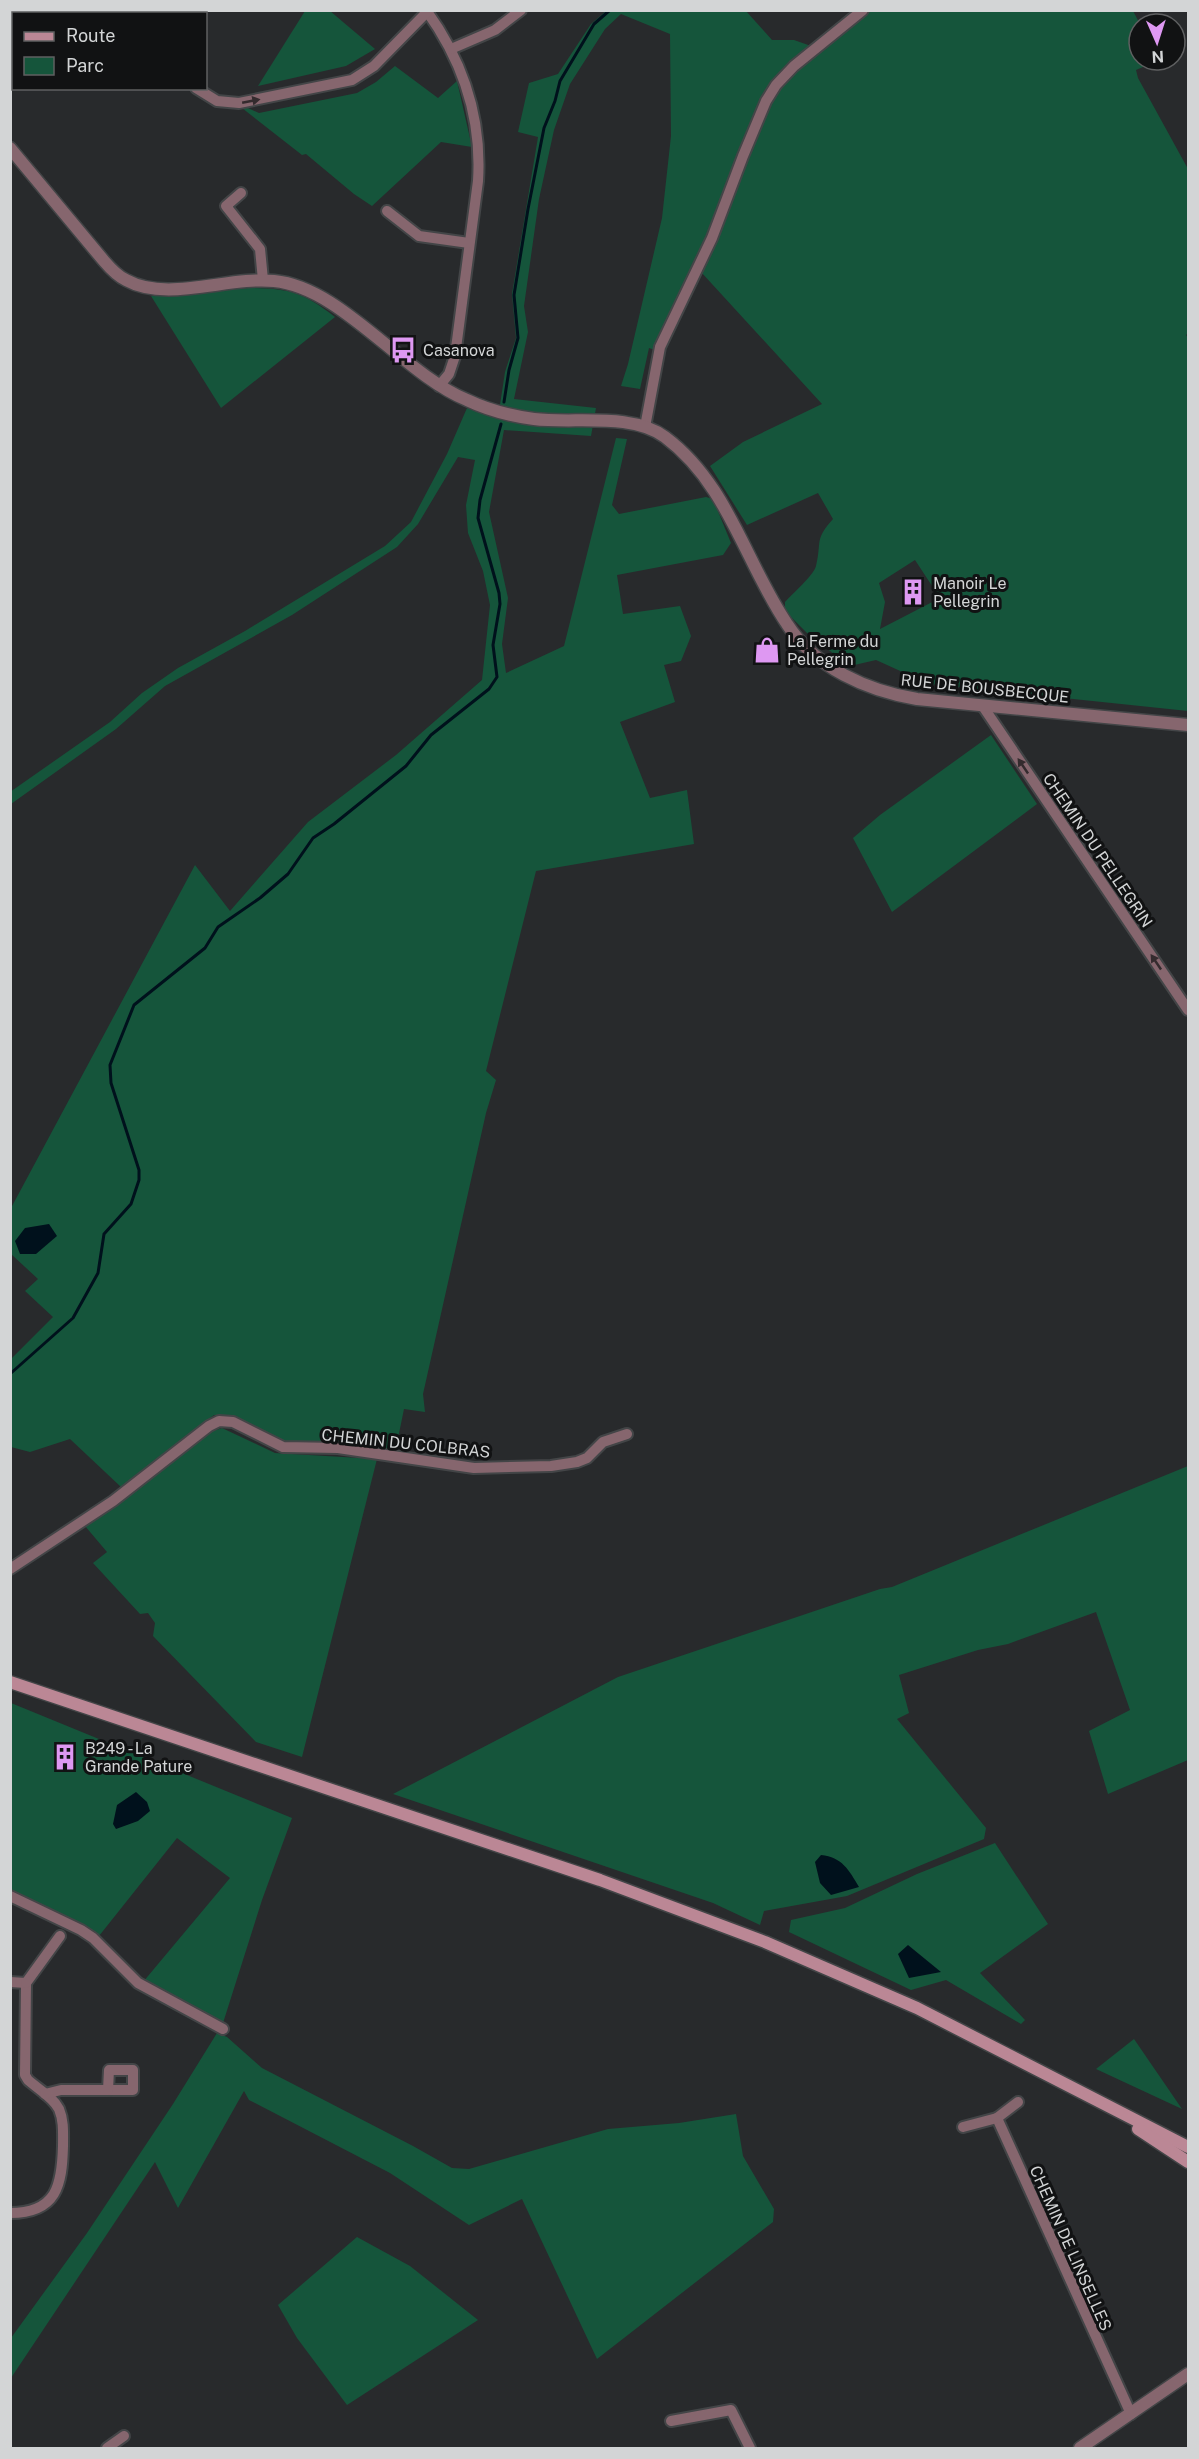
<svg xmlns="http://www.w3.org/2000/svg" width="1199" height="2459" viewBox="0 0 1199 2459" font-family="'Public Sans',sans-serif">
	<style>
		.green { fill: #15553b; fill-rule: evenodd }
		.water { fill: #00111c }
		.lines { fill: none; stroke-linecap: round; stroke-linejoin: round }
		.stream { stroke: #00111c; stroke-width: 3 }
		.minor-casing { stroke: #434547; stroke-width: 14 }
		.tertiary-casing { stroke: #434547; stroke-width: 15 }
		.secondary-casing { stroke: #434547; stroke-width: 15 }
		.minor { stroke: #86666e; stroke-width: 10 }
		.tertiary { stroke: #86666e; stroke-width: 12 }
		.secondary { stroke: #bb8795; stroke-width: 12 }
		.oneway { fill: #342b2e }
		.labels { text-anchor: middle; stroke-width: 6; stroke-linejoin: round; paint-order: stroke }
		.poi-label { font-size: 16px; fill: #d3d5d6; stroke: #111213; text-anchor: start }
		.street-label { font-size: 16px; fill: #d3d5d6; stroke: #111213 }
	</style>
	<rect width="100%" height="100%" fill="#282a2c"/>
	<g class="green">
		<polygon points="305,11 330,11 375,49 346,66 258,86"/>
		<path d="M606,11H746L772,40H794L811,46L855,11H1133L1140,24L1139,60H1159L1136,70L1138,78L1188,169V333L1186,335L1188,338V711L929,684L876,660L850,666L810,636L785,611V602C792,594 814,575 816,566C822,541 814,540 833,519L818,493L747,525L710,466L743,442L822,404L701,272L655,350L649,348L640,389L621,386L628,364L662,218L671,136L670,34L621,14L605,29L570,84L554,130L539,199L524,306L528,332L514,399L596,408L591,436L504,430L489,512L508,598L502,644L506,673L564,646L616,438L627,439L612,505L619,514L706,497L713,499L731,543L723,555L617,575L623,614L680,606L691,636L681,661L664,665L675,702L620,722L650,798L687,790L694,844L536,871L486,1071L496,1080L486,1113L423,1394L425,1412L404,1409L395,1453C354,1449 309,1450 270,1437C250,1431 237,1418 214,1415L121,1487L70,1439L30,1452L11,1447V1359L53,1317L25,1291L38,1279L11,1254V1208L195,865L230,911L308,822L396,755L482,680L490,605L483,571L468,533L466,505L475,460L458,457L418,524L397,547L292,615L165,686L116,729L11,804L10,792L110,722L142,693L178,668L245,631L385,546L411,522L447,454L467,408L498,418L505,372L516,338L512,294L538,137L518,132L529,83L558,74L591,24ZM915,560L940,598L880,629L885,602L879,583Z"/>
		<polygon points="395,66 438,98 457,81 472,147 441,142 372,206 354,194 306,154 302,155 242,108 248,108 259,113 357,93 376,82"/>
		<path d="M248,288C288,288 303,292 335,317L221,408L151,296Z"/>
		<polygon points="991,735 1037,804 892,912 853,838 880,815"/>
		<polygon points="222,1428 275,1453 377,1459 302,1757 256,1742 153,1636 155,1623 148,1613 140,1614 93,1563 107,1552 85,1526 207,1433"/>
		<polygon points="1188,1466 1188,1760 1108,1794 1089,1731 1130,1710 1096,1612 1008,1644 978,1650 899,1675 909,1713 897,1719 986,1828 984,1839 847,1896 764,1911 760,1925 713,1903 393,1794 618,1677 880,1589 892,1587"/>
		<polygon points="11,1703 292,1818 262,1900 223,2023 143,1982 230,1878 177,1838 99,1936 11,1890"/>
		<polygon points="995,1843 1048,1924 980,1973 1025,2020 1021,2024 946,1980 911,1990 789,1932 791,1920 845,1908 917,1874"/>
		<polygon points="217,2033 227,2037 262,2068 413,2146 452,2168 469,2169 608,2129 679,2123 736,2114 743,2156 774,2209 773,2222 597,2359 522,2199 469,2225 390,2173 249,2100 244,2091 178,2208 155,2162 11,2378 11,2338 87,2233 173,2104"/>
		<polygon points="1134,2039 1182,2109 1096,2069"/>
		<polygon points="357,2237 410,2266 478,2320 347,2405 297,2338 278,2305"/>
	</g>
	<g class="water">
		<polygon points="49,1224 57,1236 36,1254 20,1254 15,1241 25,1228"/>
		<polygon points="136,1792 147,1802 150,1811 138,1821 116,1829 113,1824 117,1805"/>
		<path d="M821,1855C842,1857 849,1870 859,1887L831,1895L820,1883L815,1862Z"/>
		<polygon points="908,1945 941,1972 909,1978 898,1954"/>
	</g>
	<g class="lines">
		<g class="stream">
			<polyline points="504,402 509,370 518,338 514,295 528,209 544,128 555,101 560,81 594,24 610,10"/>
			<polyline points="10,1374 73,1318 98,1273 104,1234 131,1204 139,1180 139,1170 111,1083 110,1065 134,1005 205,948 218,927 260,898 288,874 313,838 334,824 406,766 431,735 489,689 497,677 493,645 500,604 499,593 478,518 480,500 501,424"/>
		</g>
		<g class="minor-casing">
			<g id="minor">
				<polyline points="61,10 63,14"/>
				<path d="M426,10C463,61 482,118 478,181L455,356L449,374L439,386"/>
				<polyline points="10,13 48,10"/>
				<polyline points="451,49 495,30 521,10"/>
				<polyline points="196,88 217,101 239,103 352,80 374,66 427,12"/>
				<polyline points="241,193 226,206 260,249 263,280"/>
				<polyline points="387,211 419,236 469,243"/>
				<polyline points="645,427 660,347 712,238 743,156 766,101 776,85 794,66 863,10"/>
				<polyline points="982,705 1188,1010"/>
				<polyline points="10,1569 113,1501 209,1426 219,1421 233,1422 283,1447 338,1448 474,1468 551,1466 577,1462 587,1458 603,1442 627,1434"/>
				<polyline points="10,1896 81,1930 93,1938 138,1983 223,2029"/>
				<path d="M10,1982L26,1983L25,2075L28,2080C38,2089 53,2097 59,2109C64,2121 63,2133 63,2146C62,2185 57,2213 10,2213"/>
				<polyline points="26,1983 60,1936"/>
				<polygon points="109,2070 133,2070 133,2090 108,2090"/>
				<polyline points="45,2094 61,2090 108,2090"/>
				<polyline points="1018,2102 997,2118 1131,2414"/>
				<polyline points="963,2127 997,2118"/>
				<polyline points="671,2421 731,2410 750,2448"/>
				<polyline points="107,2448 124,2436"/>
			</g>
		</g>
		<g class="tertiary-casing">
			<g id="tertiary">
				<path d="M10,148L104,261C110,268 117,276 126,280C167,303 229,276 274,281C341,287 402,373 467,400C488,410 511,416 534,419C574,424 631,412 665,437C728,484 745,562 787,624C815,668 868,691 917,699L1188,725"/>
				<polyline points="1080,2448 1188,2374"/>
			</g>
		</g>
		<g class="secondary-casing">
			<g id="secondary">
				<polyline points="10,1682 600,1880 765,1942 917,2008 1188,2147"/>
				<polyline points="1138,2129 1188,2162"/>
			</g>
		</g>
		<use href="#minor" class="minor"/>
		<use href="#tertiary" class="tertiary"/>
		<use href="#secondary" class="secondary"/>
	</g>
	<defs><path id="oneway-solid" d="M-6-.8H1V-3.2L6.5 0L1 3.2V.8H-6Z" transform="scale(1.5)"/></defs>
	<g class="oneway">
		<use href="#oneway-solid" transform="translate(251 101) rotate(-11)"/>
		<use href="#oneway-solid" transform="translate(1023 766) rotate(-124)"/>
		<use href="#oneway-solid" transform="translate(1156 962) rotate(-124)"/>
	</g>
	<defs>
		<g id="bus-bare" transform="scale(2.07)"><path d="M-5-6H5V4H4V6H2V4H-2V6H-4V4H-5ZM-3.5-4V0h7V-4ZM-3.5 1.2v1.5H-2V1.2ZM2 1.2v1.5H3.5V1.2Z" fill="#de98f2" stroke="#111213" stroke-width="2.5" paint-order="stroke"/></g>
		<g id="building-bare" transform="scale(2.07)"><path d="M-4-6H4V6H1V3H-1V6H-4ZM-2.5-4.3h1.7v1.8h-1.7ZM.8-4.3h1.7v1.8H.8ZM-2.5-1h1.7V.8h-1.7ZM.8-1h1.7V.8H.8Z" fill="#de98f2" stroke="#111213" stroke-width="2.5" paint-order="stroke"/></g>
		<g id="shop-bare" transform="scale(2.07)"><path d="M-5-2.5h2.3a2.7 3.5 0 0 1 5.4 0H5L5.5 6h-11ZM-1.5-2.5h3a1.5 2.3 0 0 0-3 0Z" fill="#de98f2" stroke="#111213" stroke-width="2.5" paint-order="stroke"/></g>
	</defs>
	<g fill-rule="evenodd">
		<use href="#bus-bare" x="403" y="350"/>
		<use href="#building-bare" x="913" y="592"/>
		<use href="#shop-bare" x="767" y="650"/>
		<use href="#building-bare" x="65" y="1757"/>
	</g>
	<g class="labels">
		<g class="poi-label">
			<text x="423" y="356">Casanova</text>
			<text x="933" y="589">Manoir Le<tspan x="933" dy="18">Pellegrin</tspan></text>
			<text x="787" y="647">La Ferme du<tspan x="787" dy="18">Pellegrin</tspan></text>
			<text x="85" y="1754">B249 - La<tspan x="85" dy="18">Grande Pature</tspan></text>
		</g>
		<g class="street-label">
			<text transform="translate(985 688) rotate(6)" y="6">RUE DE BOUSBECQUE</text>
			<text transform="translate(1098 850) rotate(56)" y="6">CHEMIN DU PELLEGRIN</text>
			<text transform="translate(406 1443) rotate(6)" y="6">CHEMIN DU COLBRAS</text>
			<text transform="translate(1071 2248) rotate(66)" y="6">CHEMIN DE LINSELLES</text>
		</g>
	</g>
	<rect width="1199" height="2459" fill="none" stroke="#d3d5d6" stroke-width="24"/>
	<rect x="12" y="12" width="195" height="78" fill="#111213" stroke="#5f6061" stroke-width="1.5"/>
	<rect x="24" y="32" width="30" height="9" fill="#bb8795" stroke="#5f6061" stroke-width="1.5"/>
	<text x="66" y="42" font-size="18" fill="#d3d5d6">Route</text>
	<rect x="24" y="57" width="30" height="18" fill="#15553b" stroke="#5f6061" stroke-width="1.5"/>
	<text x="66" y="72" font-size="18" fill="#d3d5d6">Parc</text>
	<g transform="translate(1157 42) rotate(177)"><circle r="28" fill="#111213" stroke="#5f6061" stroke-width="1.5"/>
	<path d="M0-4.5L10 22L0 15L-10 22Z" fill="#de98f2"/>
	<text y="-9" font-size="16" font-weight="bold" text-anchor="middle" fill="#d3d5d6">N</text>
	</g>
</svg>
